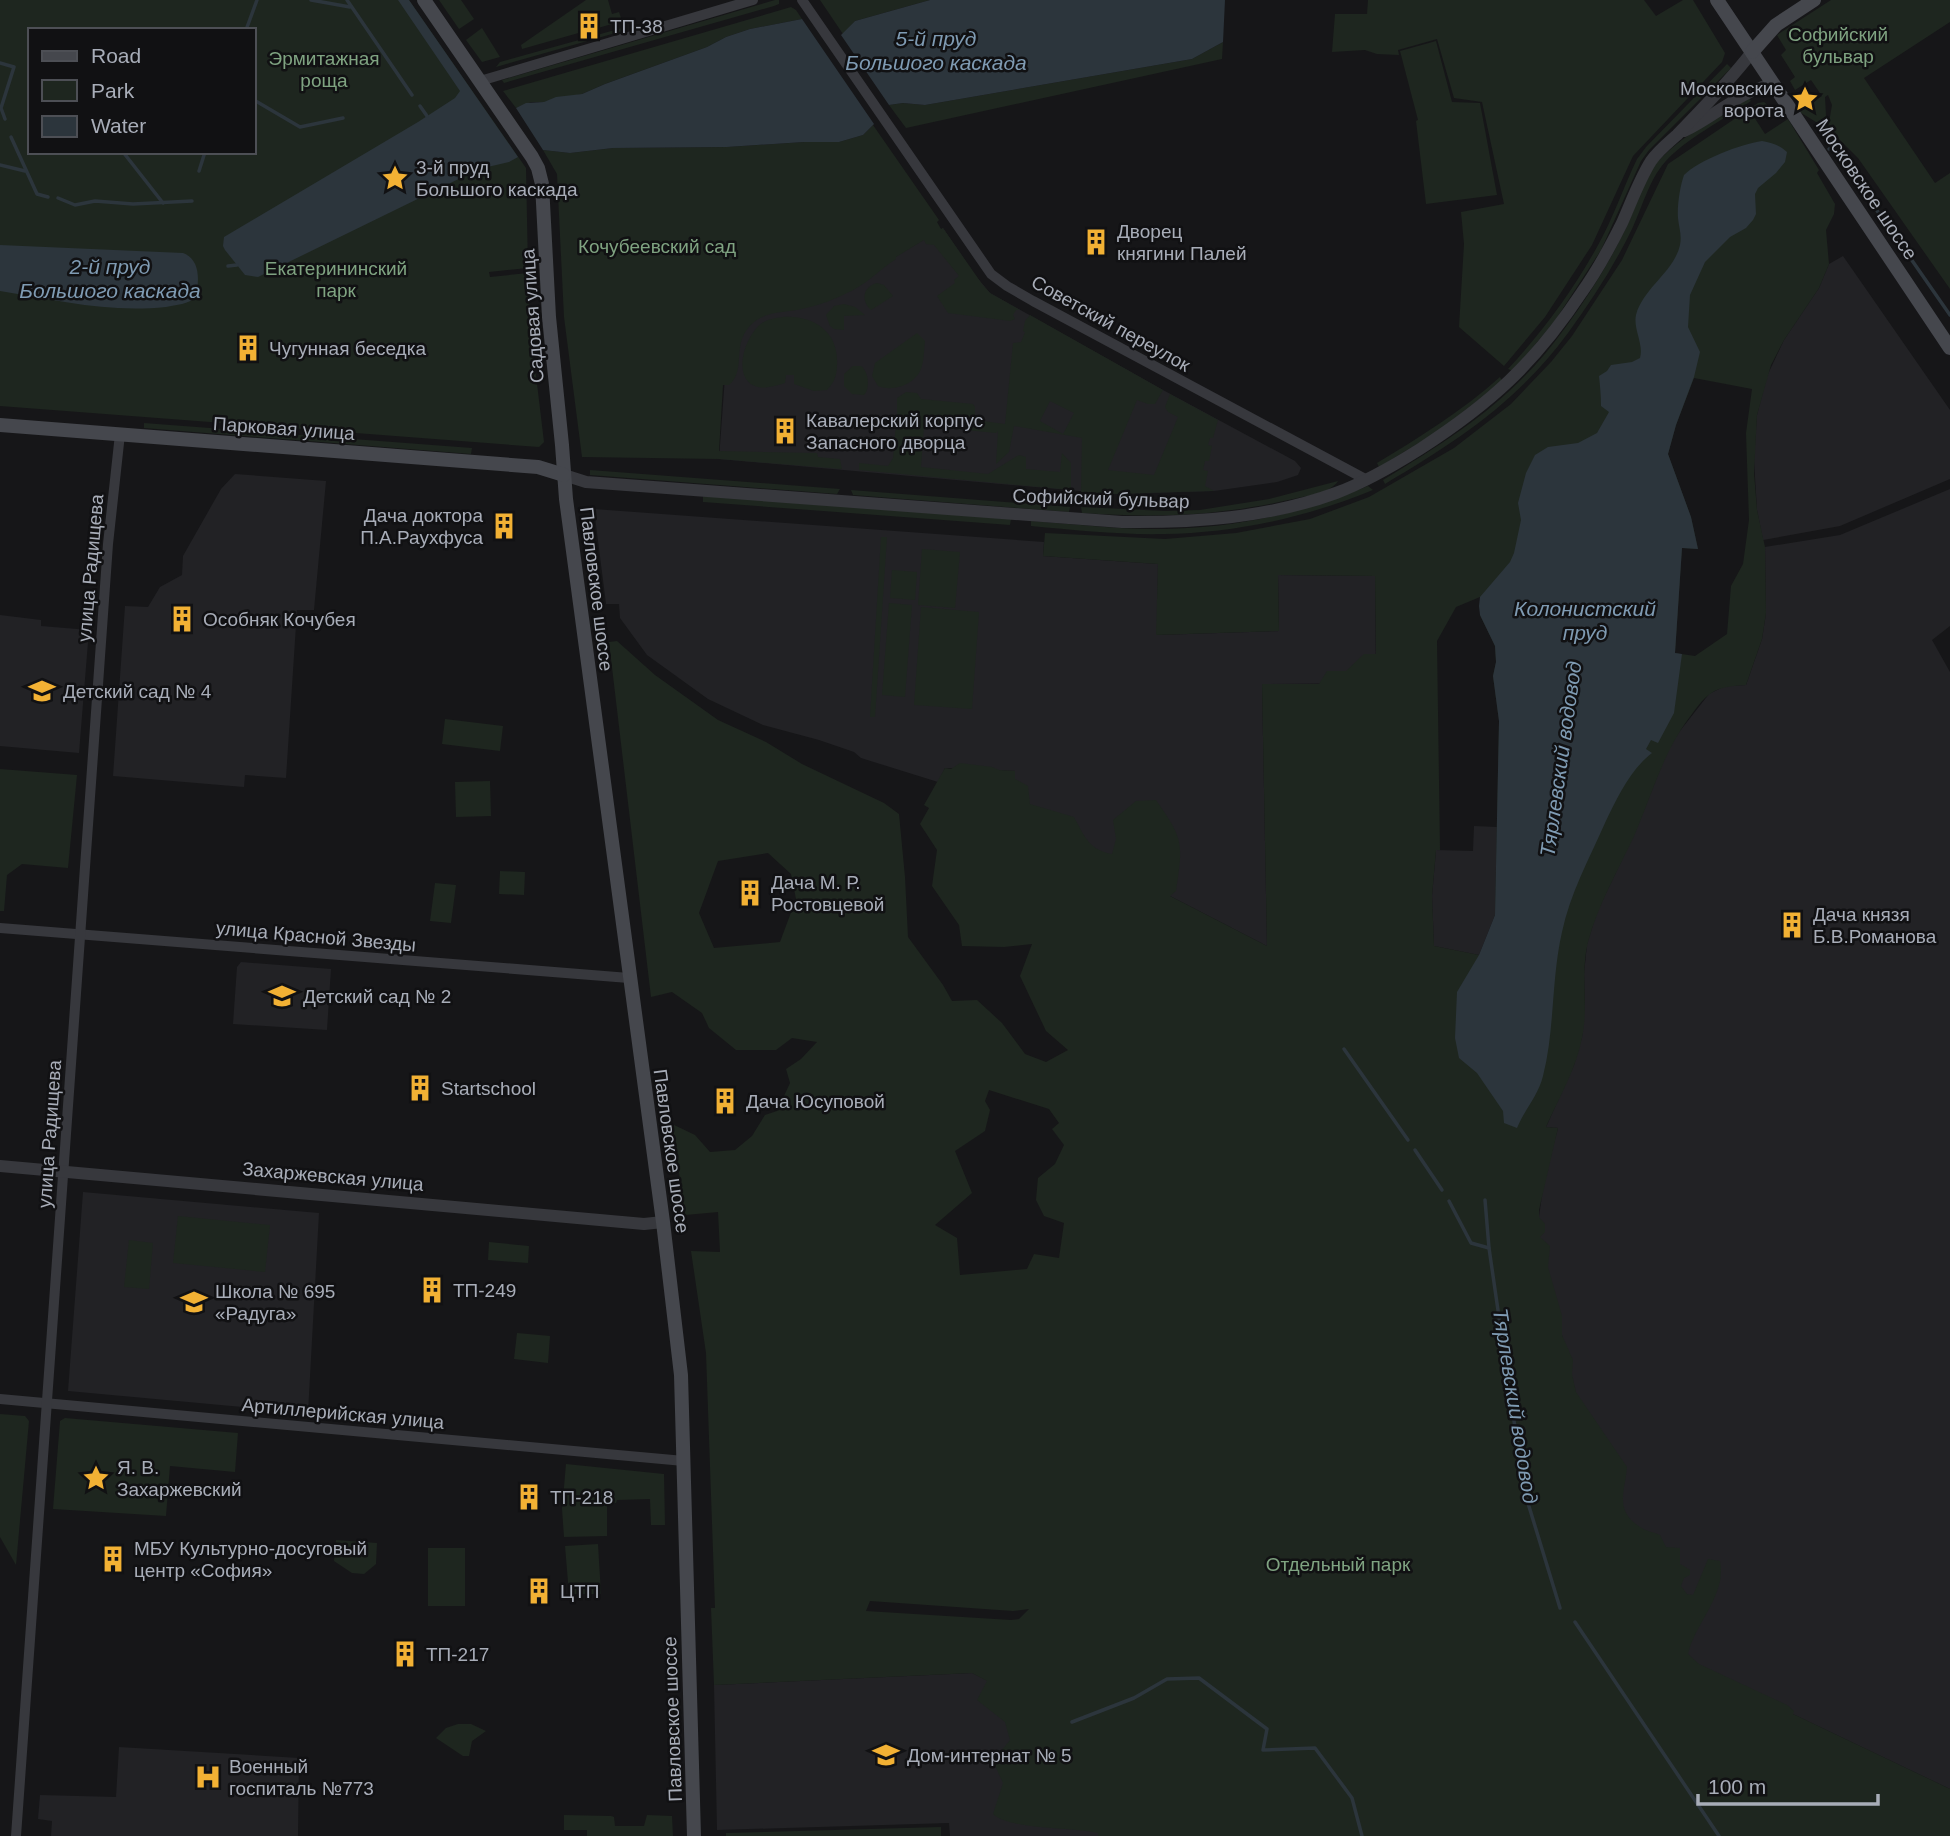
<svg xmlns="http://www.w3.org/2000/svg" width="1950" height="1836" viewBox="0 0 1950 1836" font-family="Helvetica,sans-serif">
	<style>
		.built { fill: #222225 }
		.green { fill: #1e261f; fill-rule: evenodd }
		.water { fill: #2c353c }
		.lines { fill: none; stroke-linecap: round; stroke-linejoin: round }
		.stream { stroke: #2c353c; stroke-width: 3.5 }
		.minor { stroke: #37383d; stroke-width: 10 }
		.tertiary { stroke: #37383d; stroke-width: 12 }
		.secondary { stroke: #45474d; stroke-width: 14 }
		.labels { text-anchor: middle; stroke-width: 5; stroke-linejoin: round; paint-order: stroke }
		.poi-label { font-size: 19px; fill: #a8adb8; stroke: #111113; text-anchor: start }
		.park-label { font-size: 19px; fill: #7fa381; stroke: #111113 }
		.street-label { font-size: 19px; fill: #a8adb8; stroke: #111113 }
		.water-label { font-size: 21px; font-style: italic; fill: #7f9bb3; stroke: #111113 }
	</style>
	<rect width="100%" height="100%" fill="#161618"/>
	<g class="built">
		<polygon points="943,228 975,275 990,293 1163,390 1295,461 1301,468 1298,475 1277,482 1214,491 1114,494 719,459 730,308 895,257"/>
		<polygon points="1843,256 1950,410 1950,479 1840,526 1763,540 1757,510 1754,460 1757,415 1767,376 1784,340 1819,288 1829,264"/>
		<polygon points="235,474 326,481 314,610 297,610 286,778 245,775 244,787 113,776 125,606 148,607 160,587 182,575 183,556 221,489"/>
		<polygon points="1950,489 1950,626 1932,640 1950,672 1950,1789 1740,1689 1634,1635 1537,1231 1544,1181 1558,1128 1546,1127 1574,1065 1582,1037 1585,1001 1584,974 1587,944 1597,912 1636,830 1667,752 1676,736 1709,694 1725,686 1746,685 1762,639 1766,613 1765,547 1840,535"/>
		<polygon points="594,509 1044,542 1043,556 1158,564 1157,635 1279,631 1278,575 1375,576 1376,683 1262,684 1267,946 1011,814 1015,771 945,768 938,782 861,758 854,752 819,740 763,725 708,699 647,655 620,618 619,604 606,604"/>
		<polygon points="0,615 41,620 41,626 89,630 79,753 0,746"/>
		<polygon points="1474,826 1497,827 1495,915 1479,955 1434,946 1432,896 1436,850 1473,851"/>
		<polygon points="241,962 331,969 327,1030 233,1024 237,967"/>
		<polygon points="83,1192 319,1213 308,1413 68,1391"/>
		<polygon points="972,1673 1023,1698 1109,1836 950,1836 949,1823 717,1830 714,1685"/>
		<polygon points="119,1747 299,1758 298,1836 51,1836 52,1821 38,1819 40,1795 116,1797"/>
	</g>
	<g class="green">
		<path d="M0,0H409L526,168L528,268L489,272L490,277L528,273L529,317L544,442L539,447L0,406ZM30,30H254V152H30Z"/>
		<polygon points="439,0 461,0 474,19 459,29"/>
		<polygon points="586,0 608,0 612,14 619,12 622,21 598,28 595,18 580,24 582,32 522,49 521,45"/>
		<polygon points="775,0 779,0 779,4 774,6 504,83 502,80"/>
		<polygon points="820,0 930,0 855,21 843,34"/>
		<polygon points="1368,0 1644,0 1656,16 1683,0 1693,0 1725,53 1722,62 1633,156 1592,245 1545,317 1504,366 1459,327 1464,244 1461,212 1504,204 1482,102 1454,98 1437,39 1398,50 1399,55 1377,54 1365,50 1332,52 1335,14 1367,14"/>
		<polygon points="1831,0 1950,0 1950,22 1864,78 1935,183 1950,173 1950,289 1858,158 1828,128 1832,105 1828,95 1825,97 1826,116 1821,123 1816,122 1798,111 1822,96 1811,80 1795,90 1790,81 1795,77 1781,55 1786,50 1777,35"/>
		<polygon points="791,7 796,10 802,19 750,29 726,37 707,47 605,84 582,94 545,102 531,102 516,108 503,91"/>
		<polygon points="482,28 500,57 482,62 466,40"/>
		<polygon points="622,28 626,30 496,67 500,62"/>
		<polygon points="1436,41 1452,102 1480,103 1497,195 1426,204 1416,121 1418,120 1400,51"/>
		<polygon points="1223,42 1222,59 906,128 889,105 903,103 925,105 1192,59"/>
		<path d="M1727,64L1731,68L1649,150L1641,161L1601,250L1554,322L1513,371L1508,369C1542,332 1572,292 1597,247C1613,219 1623,188 1637,159L1646,147Z"/>
		<path d="M1748,97L1751,101C1726,118 1684,140 1665,162C1649,180 1642,208 1632,229C1614,266 1592,300 1568,333C1516,403 1459,440 1385,484L1383,480C1457,435 1514,399 1565,328C1588,297 1609,263 1626,228C1637,206 1643,175 1661,158C1686,133 1720,116 1748,97Z"/>
		<path d="M1764,102L1770,107L1754,117L1765,134L1788,119L1819,170L1817,173L1835,204L1834,214L1826,230L1829,264L1819,288L1784,340L1771,365L1757,415L1754,473L1757,510L1765,547L1766,613L1762,639L1746,685C1733,686 1721,686 1710,694C1702,699 1695,710 1689,718C1663,753 1652,794 1635,834C1619,869 1598,904 1588,942C1580,973 1589,1006 1582,1038C1576,1069 1559,1098 1546,1127L1558,1128L1539,1210V1217L1545,1224V1232L1540,1237L1550,1246L1548,1267L1562,1316V1335L1573,1360L1572,1374L1576,1392L1627,1467C1625,1492 1614,1510 1640,1527C1645,1531 1654,1532 1660,1535L1666,1547L1680,1548V1564L1690,1570V1575L1684,1578L1681,1586L1687,1594L1693,1595L1708,1559L1720,1561C1727,1595 1695,1623 1688,1654L1699,1664L1787,1705L1794,1711L1793,1714L1950,1789V1836H1098V1833C1073,1827 1010,1830 993,1814L1003,1783L993,1761L1010,1740L1005,1722L977,1700L987,1681L972,1673L714,1685L711,1608H715L706,1353L691,1251L720,1252L718,1212L685,1215L672,1124L695,1135L710,1152L735,1150L752,1136L765,1115L777,1111L790,1083L786,1069L801,1059L817,1042L792,1038L776,1050H736L709,1028L702,1013L672,992L651,997L609,642L617,641L655,675L718,720L766,742L802,764L884,803L899,814L905,877L908,937L943,985L952,1001L977,1000L1002,1023L1025,1054L1046,1062L1068,1050L1046,1031L1020,976L1032,944L1004,947L962,946L959,925L932,886L937,850L920,824L929,808L924,805L945,768L951,769L960,763L992,767L999,770L1015,771V779L1028,786L1030,804L1074,817C1085,837 1089,850 1112,854L1116,839L1113,820L1136,801L1156,800C1184,840 1183,843 1176,891L1170,896L1267,946L1262,684H1319L1327,671H1346L1364,654H1376L1375,576L1278,575L1279,631L1156,635L1158,564L1043,556L1045,533L1165,539L1236,533L1310,519L1369,497L1454,448L1511,404L1551,362L1572,336L1622,260L1668,164L1758,103ZM1694,378L1752,389L1746,433L1749,520L1743,564L1731,586L1727,634L1695,656L1675,653L1682,548L1698,549L1691,517L1668,454L1676,425ZM1480,597V615L1495,646L1496,662L1493,676L1499,721L1495,915L1489,935L1479,955L1434,946L1432,896L1436,850H1440L1437,641L1456,607ZM768,853L791,874L796,899L780,942L714,948L699,913L718,861ZM989,1090L1049,1109L1059,1123L1052,1129L1064,1145L1055,1164L1038,1178L1036,1200L1044,1216L1064,1223L1059,1258L1034,1254L1027,1269L960,1275L957,1238L935,1225L972,1193L955,1151L985,1131L990,1110L985,1101ZM870,1601L1013,1611L1029,1609L1019,1619L1011,1620L866,1611Z"/>
		<path d="M873,125L939,220L937,222L941,229L943,228L982,284L990,293L1020,310H1016L1013,315L1015,319L1010,321L948,313L937,296L955,283L954,280L959,276L934,245L926,244L924,240L896,257V259C879,270 866,285 847,293C835,299 820,305 806,308C789,313 769,310 754,322C729,343 748,369 729,385H723L719,451L817,453L818,457L840,459L842,469L719,459L582,457L564,317L557,174L543,150L570,153L613,148L727,147L804,142H839L863,135Z"/>
		<path d="M877,283L884,285L893,296L871,310C861,301 862,287 877,283Z"/>
		<polygon points="844,304 855,307 865,315 844,316 844,330 834,329 830,326 826,315 834,306"/>
		<path d="M1030,315L1163,390L1155,404H1148L1137,400L1108,470L1154,475L1178,417L1168,412L1165,407L1170,394L1218,420L1213,438H1210L1208,445L1212,446L1209,461H1205L1203,470L1208,471L1205,486L1214,491L1114,494L1081,492L1082,438L1014,426L1009,452L996,464L998,431L996,433L924,426L921,467L988,474L1019,455L1026,457V469L1060,472L1062,453L1071,463V490L859,470V463L888,466L893,458L897,413V398L906,392L917,393L921,399L973,404L975,407V420L1005,424L1013,343L1021,342L1025,332L1023,331L1025,321ZM1050,401L1074,413L1063,434L1040,421Z"/>
		<path d="M783,317C814,315 839,332 837,365C837,375 834,383 827,390L814,391L794,384V375H786L785,383C777,385 767,389 758,387C730,380 745,335 762,323C768,319 776,318 783,317Z"/>
		<path d="M917,333L925,341C924,350 924,361 921,369C915,385 892,392 878,386L872,376L875,363Z"/>
		<path d="M853,366H861C869,372 870,389 864,395L852,394L844,386V374Z"/>
		<path d="M1500,377L1502,381L1442,429L1379,467L1377,463C1420,437 1462,411 1500,377Z"/>
		<polygon points="144,423 472,448 471,454 144,428"/>
		<polygon points="590,470 840,489 837,494 590,475"/>
		<path d="M1338,481C1331,493 1306,496 1293,499C1219,516 1158,518 1082,513L1081,507L1165,511L1200,510L1269,499Z"/>
		<path d="M1368,486L1373,490C1307,517 1236,533 1164,534C1120,535 1075,530 1031,526V521C1075,524 1120,530 1165,529C1235,528 1304,513 1368,486Z"/>
		<polygon points="851,490 1070,507 1069,512 853,495"/>
		<polygon points="703,496 1011,519 1010,525 703,502"/>
		<polygon points="881,537 887,537 875,717 870,717"/>
		<polygon points="922,549 960,552 955,608 918,605"/>
		<polygon points="892,570 917,572 915,600 890,598"/>
		<polygon points="889,603 912,605 905,697 882,695"/>
		<polygon points="921,607 979,612 972,709 914,705"/>
		<polygon points="445,719 503,726 500,751 442,744"/>
		<polygon points="0,769 77,775 68,868 22,864 7,875 4,911 0,911"/>
		<polygon points="490,781 491,816 456,817 455,782"/>
		<polygon points="500,871 525,872 524,895 499,894"/>
		<polygon points="435,883 456,885 451,923 430,921"/>
		<polygon points="178,1216 270,1225 265,1272 173,1263"/>
		<polygon points="129,1240 153,1243 149,1289 124,1287"/>
		<polygon points="489,1242 529,1246 528,1263 488,1260"/>
		<polygon points="517,1333 550,1336 548,1363 514,1359"/>
		<polygon points="0,1414 25,1416 29,1421 16,1565 0,1537"/>
		<polygon points="65,1418 238,1433 235,1472 170,1466 166,1516 53,1509 60,1421"/>
		<polygon points="566,1464 664,1474 665,1525 651,1525 650,1499 617,1500 616,1503 607,1504 607,1536 564,1537 562,1509"/>
		<polygon points="336,1540 377,1543 376,1564 364,1574 352,1573 334,1561"/>
		<polygon points="598,1544 601,1594 569,1594 565,1546"/>
		<rect x="428" y="1548" width="37" height="58"/>
		<polygon points="458,1724 471,1724 486,1731 472,1741 469,1756 463,1756 436,1738 446,1728"/>
		<polygon points="564,1815 611,1816 614,1817 615,1826 644,1826 647,1815 672,1816 673,1836 587,1836 587,1830 564,1830"/>
		<polygon points="941,1827 941,1836 726,1836 726,1833"/>
	</g>
	<g class="water">
		<polygon points="398,0 409,0 518,157 509,162 479,169 258,277 245,275 225,250 223,246 224,237 418,122 455,98 460,91"/>
		<polygon points="930,0 1225,0 1223,42 1192,59 925,105 903,103 889,105 841,35 855,21"/>
		<polygon points="802,19 874,124 863,135 839,142 804,142 727,147 613,148 570,153 543,150 516,108 526,103 544,102 556,97 582,94 605,84 707,47 726,37 750,29"/>
		<path d="M1762,141C1772,143 1780,145 1787,152L1785,162L1776,173L1758,188L1755,194L1756,214L1753,220L1746,228L1730,237L1705,262L1690,295L1688,327L1700,352L1694,377L1676,425L1668,454L1691,517L1698,549L1682,548L1675,653L1682,654L1674,713L1658,743L1651,740L1646,749L1652,753C1630,770 1617,798 1605,823C1589,859 1570,894 1562,932C1551,980 1555,1029 1543,1076C1538,1096 1525,1109 1517,1128L1504,1123L1503,1111L1477,1073L1459,1058L1455,1038L1457,992L1479,955L1495,915L1499,721L1493,676L1496,662L1495,646L1480,615L1479,606L1480,597L1510,562L1514,553L1521,520L1518,503L1526,473L1535,455L1548,447L1578,443L1597,433L1609,412L1601,406C1601,395 1600,386 1599,376L1607,371L1611,365L1632,362L1640,358C1644,344 1633,329 1636,315C1643,288 1674,272 1680,245C1682,235 1679,228 1678,218C1677,206 1680,186 1684,175C1699,160 1741,144 1762,141Z"/>
		<path d="M0,245L183,253C201,260 199,281 196,297C189,304 176,305 166,307C106,313 58,300 0,291Z"/>
	</g>
	<g class="lines">
		<g class="stream">
			<polyline points="311,0 350,7"/>
			<polyline points="347,0 412,95"/>
			<polyline points="246,30 257,0"/>
			<polyline points="0,63 14,67 1,108 5,119"/>
			<polyline points="254,100 300,127 343,118"/>
			<polyline points="420,106 427,116"/>
			<polyline points="11,137 37,194 48,197"/>
			<polyline points="1829,149 1831,148 1889,227"/>
			<polyline points="123,152 163,203"/>
			<polyline points="0,165 25,171"/>
			<polyline points="199,171 205,152"/>
			<polyline points="58,198 75,205 95,201 133,204 192,201"/>
			<polyline points="1895,236 1950,315"/>
			<polyline points="228,266 237,265"/>
			<polyline points="1344,1049 1408,1140"/>
			<polyline points="1415,1150 1442,1190"/>
			<polyline points="1485,1200 1489,1248 1524,1490 1560,1608"/>
			<polyline points="1449,1201 1471,1243 1489,1248"/>
			<polyline points="1575,1622 1719,1836"/>
			<polyline points="1072,1722 1134,1698 1167,1679 1199,1678 1267,1729 1263,1750 1315,1748 1352,1798 1362,1836"/>
		</g>
		<g class="minor">
			<polyline points="802,0 991,274 1007,286 1033,301 1367,480"/>
			<polyline points="480,81 753,0"/>
			<polyline points="0,928 629,978"/>
			<polyline points="0,1399 684,1461"/>
			<polyline points="16,1836 108,544 120,434"/>
		</g>
		<g class="tertiary">
			<path d="M1684,131C1714,117 1740,91 1773,84"/>
			<path d="M564,475L586,482L1122,522C1193,523 1268,518 1336,493C1366,482 1393,466 1420,449C1491,403 1535,363 1582,292C1597,271 1610,247 1622,223C1631,203 1639,180 1651,161C1658,151 1668,143 1677,135C1703,108 1729,82 1752,52"/>
			<polyline points="0,1166 644,1224 663,1222"/>
		</g>
		<g class="secondary">
			<polyline points="424,0 532,157 538,168 542,184 549,317 562,445 566,499 663,1222 681,1375 694,1836"/>
			<polyline points="1717,0 1950,348"/>
			<polyline points="1752,52 1776,25 1814,0"/>
			<polyline points="0,425 538,467 564,475"/>
		</g>
	</g>
	<defs>
		<g id="building-bare" transform="scale(2.1)"><path d="M-4-6H4V6H1V3H-1V6H-4ZM-2.5-4.3h1.7v1.8h-1.7ZM.8-4.3h1.7v1.8H.8ZM-2.5-1h1.7V.8h-1.7ZM.8-1h1.7V.8H.8Z" fill="#f2b134" stroke="#111113" stroke-width="2.5" paint-order="stroke"/></g>
		<g id="sight-bare" transform="scale(2.1)"><path d="M0-6L1.8-2.2L6-1.7L2.9 1.2L3.7 5.4L0 3.3L-3.7 5.4L-2.9 1.2L-6-1.7L-1.8-2.2Z" fill="#f2b134" stroke="#111113" stroke-width="2.5" paint-order="stroke"/></g>
		<g id="school-bare" transform="scale(2.1)"><path d="M0-5L7-2L0 1L-7-2ZM-4 1L0 2.5L4 1V4Q0 6-4 4Z" fill="#f2b134" stroke="#111113" stroke-width="2.5" paint-order="stroke"/></g>
		<g id="hospital-bare" transform="scale(2.1)"><path d="M-5-5h3v3.5h4V-5h3V5h-3V1.5h-4V5h-3Z" fill="#f2b134" stroke="#111113" stroke-width="2.5" paint-order="stroke"/></g>
	</defs>
	<g fill-rule="evenodd">
		<use href="#building-bare" x="589" y="26"/>
		<use href="#sight-bare" x="1805" y="99"/>
		<use href="#sight-bare" x="395" y="178"/>
		<use href="#building-bare" x="1096" y="242"/>
		<use href="#building-bare" x="248" y="348"/>
		<use href="#building-bare" x="785" y="431"/>
		<use href="#building-bare" x="504" y="526"/>
		<use href="#building-bare" x="182" y="619"/>
		<use href="#school-bare" x="42" y="691"/>
		<use href="#building-bare" x="750" y="893"/>
		<use href="#building-bare" x="1792" y="925"/>
		<use href="#school-bare" x="282" y="996"/>
		<use href="#building-bare" x="420" y="1088"/>
		<use href="#building-bare" x="725" y="1101"/>
		<use href="#building-bare" x="432" y="1290"/>
		<use href="#school-bare" x="194" y="1302"/>
		<use href="#sight-bare" x="96" y="1478"/>
		<use href="#building-bare" x="529" y="1497"/>
		<use href="#building-bare" x="113" y="1559"/>
		<use href="#building-bare" x="539" y="1591"/>
		<use href="#building-bare" x="405" y="1654"/>
		<use href="#school-bare" x="886" y="1755"/>
		<use href="#hospital-bare" x="208" y="1777"/>
	</g>
	<g class="labels">
		<g class="poi-label">
			<text x="610" y="33">ТП-38</text>
			<text x="1784" y="95" text-anchor="end">Московские<tspan x="1784" dy="22">ворота</tspan></text>
			<text x="416" y="174">3-й пруд<tspan x="416" dy="22">Большого каскада</tspan></text>
			<text x="1117" y="238">Дворец<tspan x="1117" dy="22">княгини Палей</tspan></text>
			<text x="269" y="355">Чугунная беседка</text>
			<text x="806" y="427">Кавалерский корпус<tspan x="806" dy="22">Запасного дворца</tspan></text>
			<text x="483" y="522" text-anchor="end">Дача доктора<tspan x="483" dy="22">П.А.Раухфуса</tspan></text>
			<text x="203" y="626">Особняк Кочубея</text>
			<text x="63" y="698">Детский сад № 4</text>
			<text x="771" y="889">Дача М. Р.<tspan x="771" dy="22">Ростовцевой</tspan></text>
			<text x="1813" y="921">Дача князя<tspan x="1813" dy="22">Б.В.Романова</tspan></text>
			<text x="303" y="1003">Детский сад № 2</text>
			<text x="441" y="1095">Startschool</text>
			<text x="746" y="1108">Дача Юсуповой</text>
			<text x="453" y="1297">ТП-249</text>
			<text x="215" y="1298">Школа № 695<tspan x="215" dy="22">«Радуга»</tspan></text>
			<text x="117" y="1474">Я. В.<tspan x="117" dy="22">Захаржевский</tspan></text>
			<text x="550" y="1504">ТП-218</text>
			<text x="134" y="1555">МБУ Культурно-досуговый<tspan x="134" dy="22">центр «София»</tspan></text>
			<text x="560" y="1598">ЦТП</text>
			<text x="426" y="1661">ТП-217</text>
			<text x="907" y="1762">Дом-интернат № 5</text>
			<text x="229" y="1773">Военный<tspan x="229" dy="22">госпиталь №773</tspan></text>
		</g>
		<g class="park-label">
			<text x="1838" y="41">Софийский<tspan x="1838" dy="22">бульвар</tspan></text>
			<text x="324" y="65">Эрмитажная<tspan x="324" dy="22">роща</tspan></text>
			<text x="657" y="253">Кочубеевский сад</text>
			<text x="336" y="275">Екатерининский<tspan x="336" dy="22">парк</tspan></text>
			<text x="1338" y="1571">Отдельный парк</text>
		</g>
		<g class="street-label">
			<text transform="translate(1867 189) rotate(56)" y="7">Московское шоссе</text>
			<text transform="translate(532 316) rotate(-94)" y="7">Садовая улица</text>
			<text transform="translate(1111 323) rotate(29)" y="7">Советский переулок</text>
			<text transform="translate(284 428) rotate(4)" y="7">Парковая улица</text>
			<text transform="translate(1101 498) rotate(2)" y="7">Софийский бульвар</text>
			<text transform="translate(90 568) rotate(-85)" y="7">улица Радищева</text>
			<text transform="translate(597 589) rotate(83)" y="7">Павловское шоссе</text>
			<text transform="translate(316 936) rotate(5)" y="7">улица Красной Звезды</text>
			<text transform="translate(49 1134) rotate(-86)" y="7">улица Радищева</text>
			<text transform="translate(672 1151) rotate(82)" y="7">Павловское шоссе</text>
			<text transform="translate(333 1176) rotate(5)" y="7">Захаржевская улица</text>
			<text transform="translate(343 1413) rotate(5)" y="7">Артиллерийская улица</text>
			<text transform="translate(672 1719) rotate(-92)" y="7">Павловское шоссе</text>
		</g>
		<g class="water-label">
			<text x="936" y="46">5-й пруд<tspan x="936" dy="24">Большого каскада</tspan></text>
			<text x="110" y="274">2-й пруд<tspan x="110" dy="24">Большого каскада</tspan></text>
			<text x="1585" y="616">Колонистский<tspan x="1585" dy="24">пруд</tspan></text>
			<text transform="translate(1561 759) rotate(-82)" y="7">Тярлевский водовод</text>
			<text transform="translate(1515 1406) rotate(81)" y="7">Тярлевский водовод</text>
		</g>
	</g>
	<rect x="28" y="28" width="228" height="126" fill="#111113" stroke="#4d4f55" stroke-width="2"/>
	<rect x="42" y="51" width="35" height="10" fill="#45474d" stroke="#4d4f55" stroke-width="2"/>
	<text x="91" y="63" font-size="21" fill="#a8adb8">Road</text>
	<rect x="42" y="80" width="35" height="21" fill="#1e261f" stroke="#4d4f55" stroke-width="2"/>
	<text x="91" y="98" font-size="21" fill="#a8adb8">Park</text>
	<rect x="42" y="116" width="35" height="21" fill="#2c353c" stroke="#4d4f55" stroke-width="2"/>
	<text x="91" y="133" font-size="21" fill="#a8adb8">Water</text>
	<path d="M1698 1794v10h180v-10" fill="none" stroke="#a8adb8" stroke-width="3.5"/>
	<text x="1708" y="1794" font-size="21" fill="#a8adb8" stroke="#111113" stroke-width="5" paint-order="stroke">100 m</text>
</svg>
